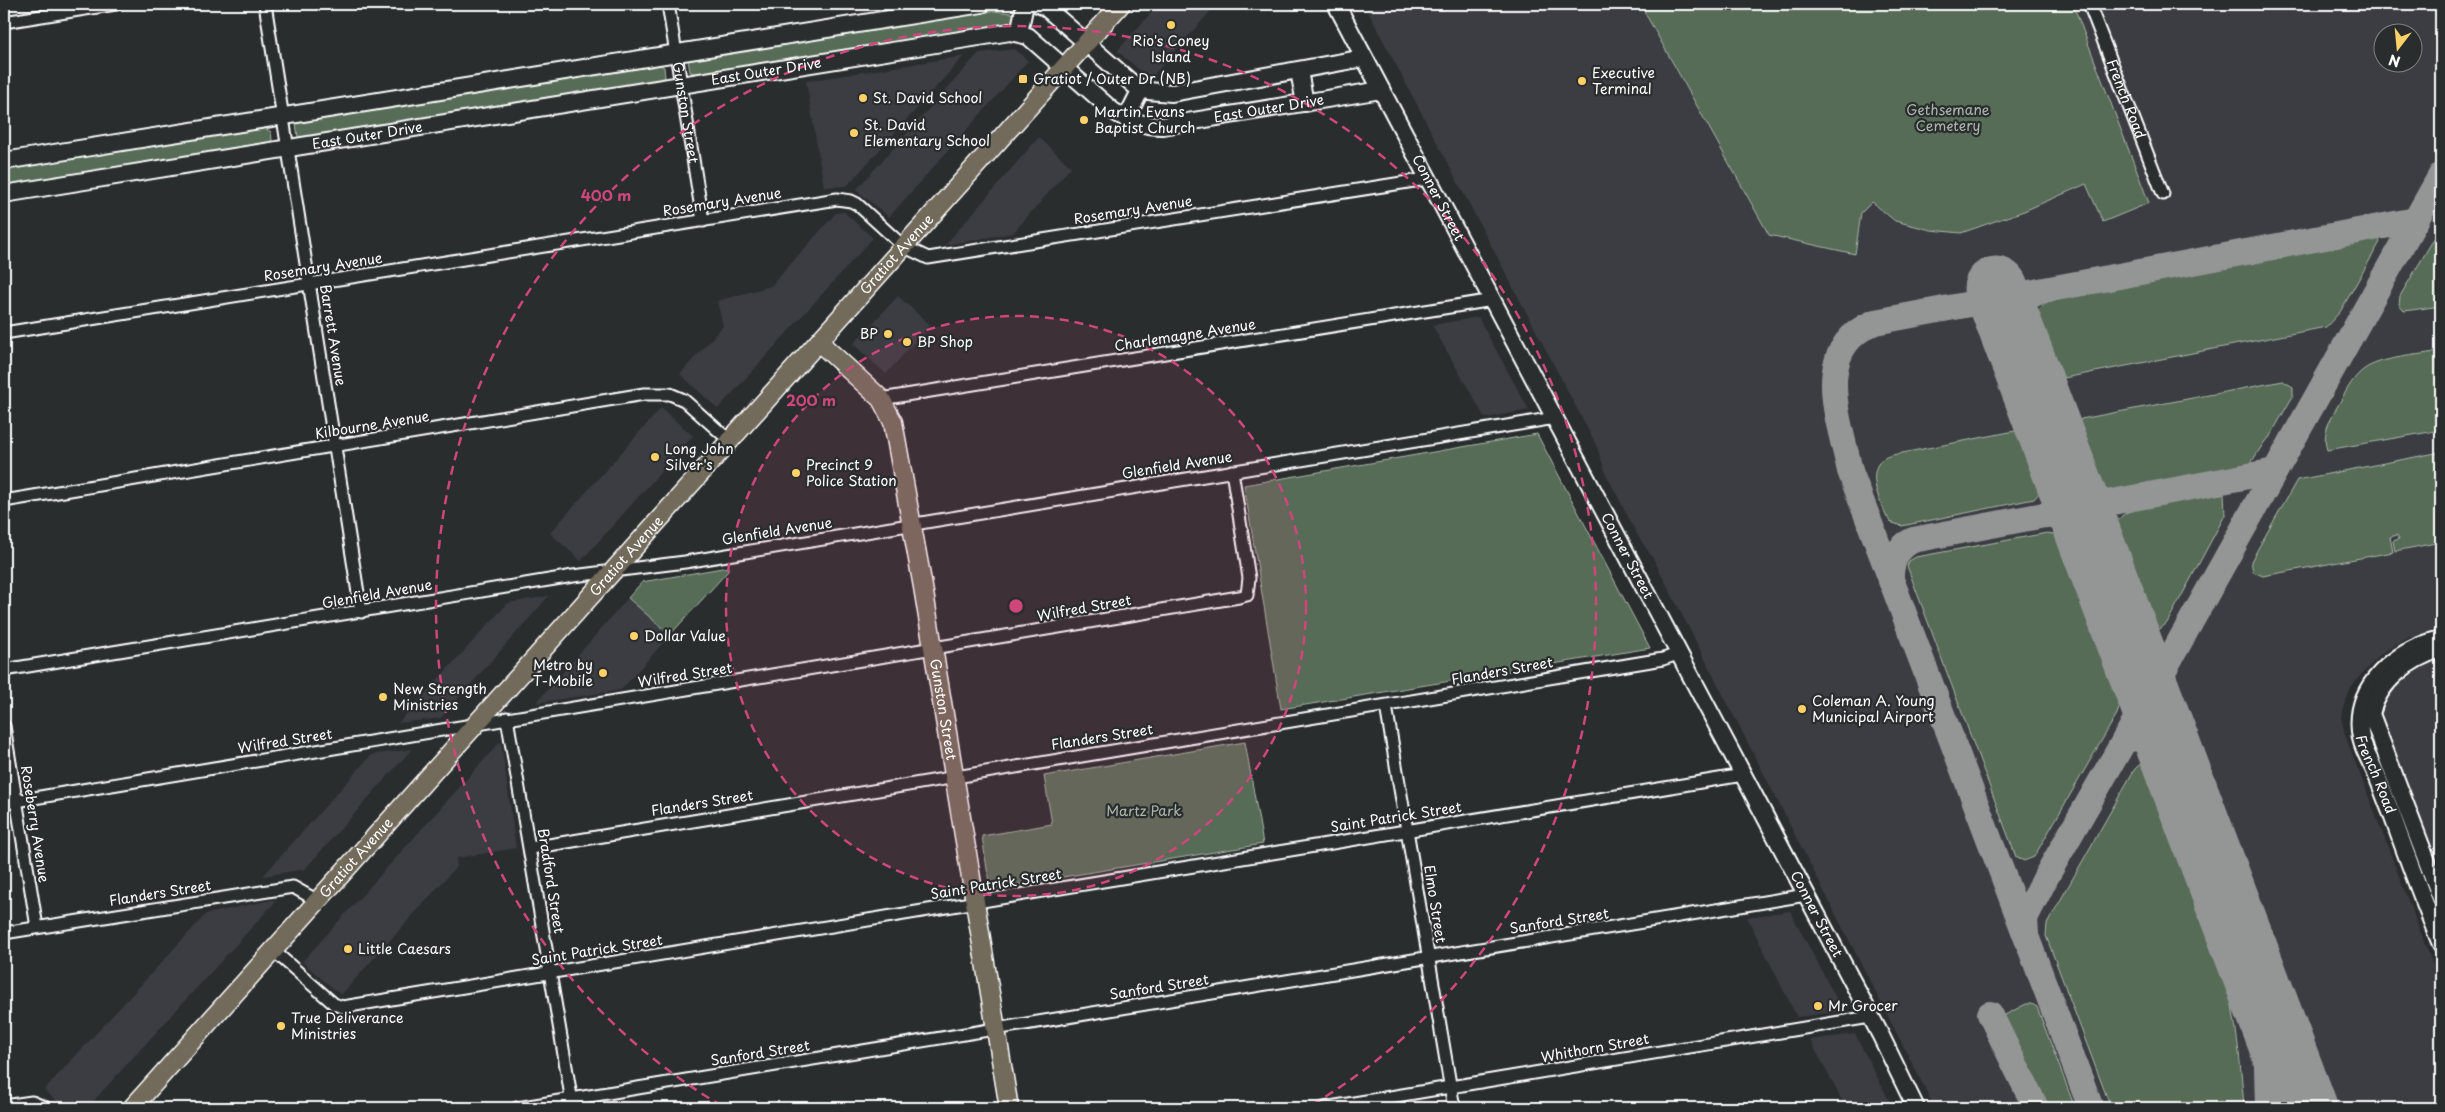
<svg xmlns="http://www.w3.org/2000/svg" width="2445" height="1112" viewBox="0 0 2445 1112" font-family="'Playpen Sans',sans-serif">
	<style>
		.built { fill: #3a3c42; fill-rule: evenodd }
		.green { fill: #576c57; stroke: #abb6ab }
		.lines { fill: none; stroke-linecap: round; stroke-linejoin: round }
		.taxiway { stroke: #949696; stroke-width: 26 }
		.runway { stroke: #949696; stroke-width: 65 }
		.street-casing { stroke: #fff; stroke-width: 15 }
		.secondary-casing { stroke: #fff; stroke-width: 20 }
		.primary-casing { stroke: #fff; stroke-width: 21 }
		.street { stroke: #2a2d2e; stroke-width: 11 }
		.secondary { stroke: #2a2d2e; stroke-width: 16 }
		.primary { stroke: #726b5a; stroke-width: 18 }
		.ring { fill: none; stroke: #ce467c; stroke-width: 2.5; stroke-dasharray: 9 6 }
		.poi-dot { fill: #ffd166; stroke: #2a2d2e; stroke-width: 2 }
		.labels { text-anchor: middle; stroke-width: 4.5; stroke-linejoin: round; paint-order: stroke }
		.poi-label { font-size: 14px; fill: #fff; stroke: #2a2d2e; text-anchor: start }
		.street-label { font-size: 14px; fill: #fff; stroke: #2a2d2e }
		.park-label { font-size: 14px; fill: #abb6ab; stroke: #2a2d2e }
		.centre { fill: #ce467c; stroke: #2a2d2e; stroke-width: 2.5 }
		.ring-label { font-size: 15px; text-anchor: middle; font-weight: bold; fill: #ce467c; stroke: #2a2d2e; stroke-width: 4.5; stroke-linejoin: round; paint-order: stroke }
	</style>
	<rect width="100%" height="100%" fill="#2a2d2e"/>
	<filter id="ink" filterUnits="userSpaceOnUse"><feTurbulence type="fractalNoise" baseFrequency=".02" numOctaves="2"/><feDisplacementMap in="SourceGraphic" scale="10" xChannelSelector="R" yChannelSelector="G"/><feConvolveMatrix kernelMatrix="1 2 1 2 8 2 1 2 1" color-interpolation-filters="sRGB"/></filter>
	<g filter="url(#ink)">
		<g class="built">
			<polygon points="1159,4 1217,4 1150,79 1117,51"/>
			<path d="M1364,4H1640L1769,235L1855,254L1861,213L1872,202L1895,221L1931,230L1961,233L2024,211L2086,184L2148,203L2073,4H2441V632L2407,638L2382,653L2359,677L2351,688L2343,708L2341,717L2345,735L2441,986V1108H1935L1654,560L1638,536L1607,476L1596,445ZM2382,32H2412V62H2382Z"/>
			<polygon points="1015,49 1028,61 889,217 856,190 979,53"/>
			<polygon points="964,56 847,186 824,187 806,81"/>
			<polygon points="1039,137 1071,167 1013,233 945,245"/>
			<polygon points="844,212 873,238 718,409 680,374 723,326 717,301 771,286 836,213"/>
			<polygon points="898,296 930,325 886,374 853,344"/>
			<polygon points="1478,317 1529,410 1485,418 1432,325"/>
			<polygon points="661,408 693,436 581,561 550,533"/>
			<polygon points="549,596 441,718 398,723 508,603"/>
			<polygon points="628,598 670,635 621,690 536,703"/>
			<polygon points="2441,658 2441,884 2375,709 2404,673 2425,661"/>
			<polygon points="501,741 516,848 456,858 457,866 341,995 302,962"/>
			<polygon points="412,749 305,869 263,876 371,755"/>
			<polygon points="272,900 276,901 87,1108 64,1108 44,1090 206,914"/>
			<polygon points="1790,911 1843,1011 1797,1017 1747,917"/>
			<polygon points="1855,1034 1893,1108 1846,1108 1810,1040"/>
		</g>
		<g class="green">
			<polygon points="1640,4 2073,4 2149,203 2103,222 2086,184 2024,211 1961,233 1931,230 1895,221 1872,202 1861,213 1855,254 1769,235"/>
			<polygon points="994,11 1012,13 1015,15 1014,22 1000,27 700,74 690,72 688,60 693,58"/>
			<polygon points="660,65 664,67 665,77 663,80 305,138 298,137 296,124 301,122"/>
			<polygon points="265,128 271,132 272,140 268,143 4,187 4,170"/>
			<polygon points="2441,227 2441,306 2404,311 2399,305 2400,296"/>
			<path d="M2379,239L2380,242L2340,312L2326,327L2054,380C2045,357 2017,313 2051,301Z"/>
			<path d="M2441,351V430L2327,450C2322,433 2329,422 2337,407C2345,394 2351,379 2363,370C2379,357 2421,355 2441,351Z"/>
			<path d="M2283,381L2293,387V396L2269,438L2265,441L2249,466L2113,491C2088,490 2081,450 2074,430L2081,419Z"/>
			<path d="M2015,431L2030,441L2044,479L2042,490L2034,499L1902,526L1890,522C1880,504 1860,463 1892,455Z"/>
			<polygon points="1537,434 1650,648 1281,709 1244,485"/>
			<polygon points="2441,452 2441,542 2395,551 2393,541 2399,539 2397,535 2390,537 2393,552 2263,576 2253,572 2251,561 2297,480"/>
			<path d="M2224,493L2225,515L2167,623L2160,629L2150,628L2115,536C2113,522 2121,514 2133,510Z"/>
			<polygon points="2047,533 2060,535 2069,545 2122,685 2119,686 2121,702 2117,714 2034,857 2024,861 2016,857 1907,566 1909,561 1916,557"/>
			<polygon points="728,567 728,571 670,635 628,598 642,582"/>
			<polygon points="1245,742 1263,844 990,889 982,836 1052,824 1044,776"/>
			<path d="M2140,764L2152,765C2179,835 2209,904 2226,976C2236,1020 2241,1064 2244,1108H2111L2046,936L2047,924L2134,770Z"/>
			<polygon points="2026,1004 2032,1004 2037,1007 2075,1108 2046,1108 2008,1029 2004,1020 2005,1015"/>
		</g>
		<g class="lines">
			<g class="taxiway">
				<path d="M2010,326C2012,307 2022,299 2038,292"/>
				<path d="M2046,515C2073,518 2087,536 2097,559"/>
				<path d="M1891,581C1890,563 1896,548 1913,540L2275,471"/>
				<path d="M2124,741C2130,738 2136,738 2143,738C2167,740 2172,761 2181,779"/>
				<polyline points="2026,935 2025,918 2047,875 2124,741 2441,175"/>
				<polyline points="2255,977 2266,1029 2268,1108"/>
				<polyline points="1990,1014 2036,1108"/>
				<path d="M2091,1108L1850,471C1839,418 1810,349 1875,322L2416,220"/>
			</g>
			<polyline class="runway" points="1996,289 2305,1108"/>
			<g class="street-casing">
				<g id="street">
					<polyline points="265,4 361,612"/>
					<path id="s1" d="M668,4L703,221"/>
					<path id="s2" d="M2089,4L2163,194"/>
					<polyline points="4,22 116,4"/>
					<polyline points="4,333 837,199 851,201 857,204 903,246 928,258 1427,179"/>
					<polyline points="881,399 1493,300"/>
					<polyline points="4,501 644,394 670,394 684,400 730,441"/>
					<polyline points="4,670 573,576 685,562 1555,418"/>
					<polyline points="1386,706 1454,1108"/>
					<polyline points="507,718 573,1108"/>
					<polyline points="4,726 37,927"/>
					<polyline points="4,803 1239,597 1247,595 1249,578 1232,471"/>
					<polyline points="531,848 1663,659 1678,654"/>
					<polyline points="4,933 293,887 318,901"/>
					<polyline points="274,951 334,1004 343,1007 1743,775"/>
					<polyline points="4,1106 32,1102 46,1108"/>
					<polyline points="517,1108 1806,895"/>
					<polyline points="1324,1108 1870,1017"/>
				</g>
			</g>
			<g class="secondary-casing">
				<g id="secondary">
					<polyline points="1038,4 1045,7 1066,25 1134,85 1148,91 1172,93 1364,58"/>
					<path id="s3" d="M1336,4L1880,1034L1916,1108"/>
					<polyline points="1019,33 1025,4"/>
					<polyline points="1299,71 1305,103"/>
					<polyline points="1126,119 1141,89"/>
					<polyline points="4,161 982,4"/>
					<path id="s4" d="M4,194L1010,32L1028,36L1113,111C1129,121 1143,126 1163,126L1381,90"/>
					<path id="s5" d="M2441,639C2396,650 2351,686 2361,738C2364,752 2372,763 2377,776C2382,788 2386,800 2391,812C2407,857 2423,901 2441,944"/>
					<path d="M2441,649C2410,658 2379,681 2371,714L2441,898"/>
				</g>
			</g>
			<g class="primary-casing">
				<g id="primary">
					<path id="s6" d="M819,342L881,399L893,422L923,587L1009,1108"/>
					<path id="s7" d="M132,1108L1121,4"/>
				</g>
			</g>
			<use href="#street" class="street"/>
			<use href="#secondary" class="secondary"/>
			<use href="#primary" class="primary"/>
		</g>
	</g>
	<circle cx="1016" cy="606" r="290" fill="#ce467c" fill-opacity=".12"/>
	<g class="ring">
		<circle cx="1016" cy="606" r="290"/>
		<path d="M722 1106A580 580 0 1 1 1310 1106"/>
	</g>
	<g class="poi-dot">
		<circle cx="1171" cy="25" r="5"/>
		<rect x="1018" y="74" width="10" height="10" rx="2.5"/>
		<circle cx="1582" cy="81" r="5"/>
		<circle cx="863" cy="98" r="5"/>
		<circle cx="1084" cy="120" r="5"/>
		<circle cx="854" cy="133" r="5"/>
		<circle cx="888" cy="334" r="5"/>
		<circle cx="907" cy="342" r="5"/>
		<circle cx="655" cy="457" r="5"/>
		<circle cx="796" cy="473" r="5"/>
		<circle cx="634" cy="636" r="5"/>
		<circle cx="603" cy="673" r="5"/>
		<circle cx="383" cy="697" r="5"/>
		<circle cx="1802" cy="709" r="5"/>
		<circle cx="348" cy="949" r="5"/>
		<circle cx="1818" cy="1006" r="5"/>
		<circle cx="281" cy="1026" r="5"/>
	</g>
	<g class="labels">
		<g class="poi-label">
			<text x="1171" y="46" text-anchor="middle">Rio's Coney<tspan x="1171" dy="16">Island</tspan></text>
			<text x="1592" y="78">Executive<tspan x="1592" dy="16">Terminal</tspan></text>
			<text x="1033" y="84">Gratiot / Outer Dr (NB)</text>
			<text x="873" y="103">St. David School</text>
			<text x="1094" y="117">Martin Evans<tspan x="1094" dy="16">Baptist Church</tspan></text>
			<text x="864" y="130">St. David<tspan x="864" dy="16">Elementary School</tspan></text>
			<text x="878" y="339" text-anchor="end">BP</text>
			<text x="917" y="347">BP Shop</text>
			<text x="665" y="454">Long John<tspan x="665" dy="16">Silver's</tspan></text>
			<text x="806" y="470">Precinct 9<tspan x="806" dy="16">Police Station</tspan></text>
			<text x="644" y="641">Dollar Value</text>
			<text x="593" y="670" text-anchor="end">Metro by<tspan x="593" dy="16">T-Mobile</tspan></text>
			<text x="393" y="694">New Strength<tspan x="393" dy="16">Ministries</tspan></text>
			<text x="1812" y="706">Coleman A. Young<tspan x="1812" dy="16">Municipal Airport</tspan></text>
			<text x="358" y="954">Little Caesars</text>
			<text x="1828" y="1011">Mr Grocer</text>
			<text x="291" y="1023">True Deliverance<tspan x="291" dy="16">Ministries</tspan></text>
		</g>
		<g class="street-label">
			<text dy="5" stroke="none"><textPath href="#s4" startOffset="772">East Outer Drive</textPath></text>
			<text dy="5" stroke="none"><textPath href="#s2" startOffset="102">French Road</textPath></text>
			<text dy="5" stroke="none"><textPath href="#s4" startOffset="1311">East Outer Drive</textPath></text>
			<text dy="5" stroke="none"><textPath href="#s1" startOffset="110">Gunston Street</textPath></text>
			<text dy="5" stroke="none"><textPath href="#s4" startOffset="368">East Outer Drive</textPath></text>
			<text dy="5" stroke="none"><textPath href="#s3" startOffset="219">Conner Street</textPath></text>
			<text transform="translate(722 202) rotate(-9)" y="5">Rosemary Avenue</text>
			<text transform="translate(1133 210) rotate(-9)" y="5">Rosemary Avenue</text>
			<text dy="5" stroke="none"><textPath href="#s7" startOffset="1146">Gratiot Avenue</textPath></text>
			<text transform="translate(323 267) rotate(-9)" y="5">Rosemary Avenue</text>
			<text transform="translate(333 335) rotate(81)" y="5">Barrett Avenue</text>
			<text transform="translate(1185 335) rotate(-9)" y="5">Charlemagne Avenue</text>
			<text transform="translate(372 425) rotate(-9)" y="5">Kilbourne Avenue</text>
			<text transform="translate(1177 465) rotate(-9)" y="5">Glenfield Avenue</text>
			<text transform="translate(777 531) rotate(-9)" y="5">Glenfield Avenue</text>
			<text dy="5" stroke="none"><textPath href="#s3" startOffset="624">Conner Street</textPath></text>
			<text dy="5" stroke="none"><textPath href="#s7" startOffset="741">Gratiot Avenue</textPath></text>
			<text transform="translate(377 594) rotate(-10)" y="5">Glenfield Avenue</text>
			<text transform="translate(1084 608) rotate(-10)" y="5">Wilfred Street</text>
			<text transform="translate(1502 671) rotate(-10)" y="5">Flanders Street</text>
			<text transform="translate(685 675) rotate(-9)" y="5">Wilfred Street</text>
			<text dy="5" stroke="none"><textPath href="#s6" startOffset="402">Gunston Street</textPath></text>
			<text transform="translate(1102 737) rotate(-9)" y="5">Flanders Street</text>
			<text transform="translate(285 741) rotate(-9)" y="5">Wilfred Street</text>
			<text dy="5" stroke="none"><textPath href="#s5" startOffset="180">French Road</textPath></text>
			<text transform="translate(702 803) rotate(-9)" y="5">Flanders Street</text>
			<text transform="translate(1396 817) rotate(-9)" y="5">Saint Patrick Street</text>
			<text transform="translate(35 824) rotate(81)" y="5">Roseberry Avenue</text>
			<text dy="5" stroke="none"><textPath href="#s7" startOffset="336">Gratiot Avenue</textPath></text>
			<text transform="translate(551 881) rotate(81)" y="5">Bradford Street</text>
			<text transform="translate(996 884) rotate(-9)" y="5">Saint Patrick Street</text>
			<text transform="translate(160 893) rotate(-9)" y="5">Flanders Street</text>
			<text transform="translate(1435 904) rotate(81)" y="5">Elmo Street</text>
			<text dy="5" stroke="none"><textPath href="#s3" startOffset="1029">Conner Street</textPath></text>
			<text transform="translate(1559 921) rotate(-9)" y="5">Sanford Street</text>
			<text transform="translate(597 950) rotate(-9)" y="5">Saint Patrick Street</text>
			<text transform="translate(1159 987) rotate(-9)" y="5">Sanford Street</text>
			<text transform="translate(1595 1048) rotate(-10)" y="5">Whithorn Street</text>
			<text transform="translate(760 1053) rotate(-9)" y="5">Sanford Street</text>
		</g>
		<g class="park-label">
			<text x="1948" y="115">Gethsemane<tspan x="1948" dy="16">Cemetery</tspan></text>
			<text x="1144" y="816">Martz Park</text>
		</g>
	</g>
	<circle cx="1016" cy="606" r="8" class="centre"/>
	<g class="ring-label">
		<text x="606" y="201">400 m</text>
		<text x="811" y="406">200 m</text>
	</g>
	<rect width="2445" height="1112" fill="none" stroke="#2a2d2e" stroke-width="20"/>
	<rect x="10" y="10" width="2425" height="1092" fill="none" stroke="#fff" stroke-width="2" filter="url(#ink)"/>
	<g transform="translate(2398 48) rotate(196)"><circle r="24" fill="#2a2d2e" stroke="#7f8182"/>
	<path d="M0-4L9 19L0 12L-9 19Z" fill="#ffd166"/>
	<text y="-8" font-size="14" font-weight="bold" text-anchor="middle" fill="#ffffff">N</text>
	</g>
</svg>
